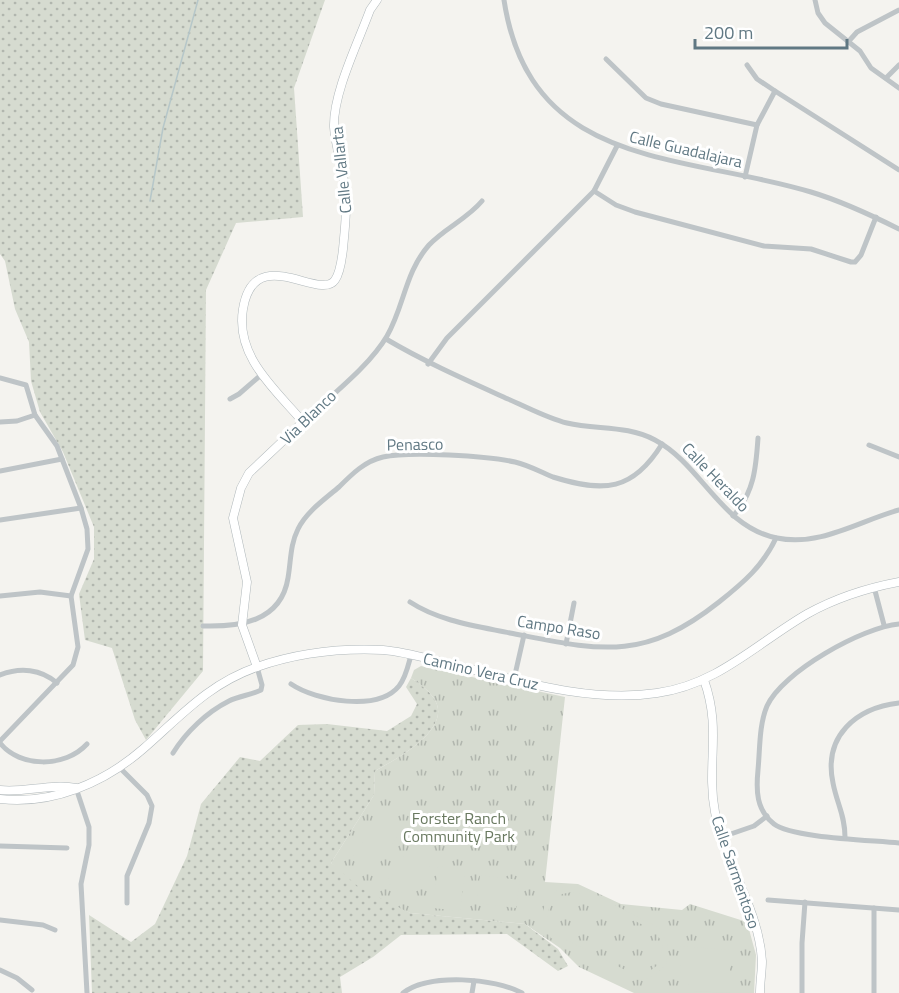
<svg xmlns="http://www.w3.org/2000/svg" width="899" height="993" viewBox="0 0 899 993" font-family="'Titillium Web',sans-serif">
	<style>
		.grass { fill: url(#grass-dots) }
		.park { fill: url(#park-tufts) }
		.garden { fill: #d6dbd0; fill-rule: evenodd }
		.lines { fill: none; stroke-linecap: round; stroke-linejoin: round }
		.stream { stroke: #b6c7c9; stroke-width: 1.5 }
		.secondary-casing { stroke: #b0b8bb; stroke-width: 9 }
		.street { stroke: #bec4c7; stroke-width: 5 }
		.secondary { stroke: #fff; stroke-width: 8 }
		.labels { text-anchor: middle; stroke-width: 6; stroke-linejoin: round; paint-order: stroke }
		.street-label { font-size: 16px; fill: #607883; stroke: #fff }
		.park-label { font-size: 16px; fill: #697960; stroke: #fff }
	</style>
	<defs>
		<pattern id="grass-dots" width="8" height="8" patternUnits="userSpaceOnUse" patternTransform="scale(1.5)"><rect width="8" height="8" fill="#d6dbd0"/><path d="M2 2h.1M6 6h.1" fill="none" stroke="#b1b6ae" stroke-width="1.8" stroke-linecap="round"/></pattern>
		<pattern id="park-tufts" width="24" height="20" patternUnits="userSpaceOnUse" patternTransform="scale(1.5)"><rect width="24" height="20" fill="#d6dbd0"/><path d="M3 7l-1-3M5 7V3M7 7l1-3M15 17l-1-3M17 17v-4M19 17l1-3" fill="none" stroke="#b1b6ae"/></pattern>
	</defs>
	<rect width="100%" height="100%" fill="#f4f3ef"/>
	<g class="grass">
		<polygon points="0,0 325,0 294,88 303,217 236,223 206,290 203,671 146,740 135,720 112,648 85,640 79,594 94,559 94,527 63,452 40,412 31,381 29,342 15,309 5,261 0,254"/>
		<path d="M411,678C419,683 427,689 433,697C456,728 396,759 375,771L374,795L331,863L410,913L525,924L558,949L568,966L558,971L507,934L401,935L373,957L340,977L342,993H92L89,915L131,942L155,924L187,856L201,804L240,757L260,761L298,725L327,724L387,731L411,716L417,704L406,687Z"/>
	</g>
	<path class="park" d="M421,666L565,697L545,882L578,884L621,904L682,910L690,904L747,922L756,955L754,993H634L579,967L560,948L525,924L410,913L360,888L331,863L374,795L375,771C396,759 456,728 433,697C427,689 419,683 411,678L414,670Z"/>
	<g class="garden">
		<polygon points="540,699 553,721 532,734 518,710"/>
		<polygon points="380,817 401,831 372,874 351,859"/>
		<polygon points="414,841 437,856 408,897 386,882"/>
		<polygon points="438,866 465,870 460,911 433,908"/>
		<polygon points="480,875 520,880 516,908 477,903"/>
		<path d="M564,887L582,888L659,928L668,945L666,964C656,976 646,982 630,979L554,941C536,923 540,897 564,887ZM572,892L581,894L655,931L663,944L659,964L647,973H631L555,934L547,918L549,908L562,894Z"/>
		<polygon points="679,946 730,950 730,993 693,991 681,974"/>
	</g>
	<g class="lines">
		<polyline class="stream" points="150,201 163,128 198,0"/>
		<g class="secondary-casing">
			<g id="secondary">
				<path d="M257,667L242,625L247,582L233,518L241,488L249,473L303,422C276,390 235,357 243,309C254,241 320,302 335,280C340,273 342,258 343,249C345,227 348,204 344,181C342,164 335,145 334,127C333,93 358,43 370,10L377,0"/>
				<path d="M704,680C722,730 706,764 715,812C724,863 759,908 762,961C762,971 760,982 760,993"/>
				<path d="M0,790C25,793 52,783 76,788"/>
				<path d="M0,799C52,805 104,783 143,749C180,717 208,684 257,667C297,653 341,648 383,650C407,652 432,660 455,665C519,681 590,703 657,693C717,685 757,643 807,614C836,598 867,588 899,582"/>
			</g>
		</g>
		<g class="street">
			<path d="M504,0C530,170 682,153 811,192C841,201 871,215 899,229"/>
			<polyline points="815,0 818,13 825,23 860,51 871,68 899,88"/>
			<polyline points="848,42 857,32 899,10"/>
			<polyline points="606,59 646,98 661,104 757,125"/>
			<polyline points="747,65 757,79 775,91 899,170"/>
			<polyline points="886,78 899,65"/>
			<polyline points="745,177 757,125 775,91"/>
			<polyline points="594,191 616,205 635,212 764,246 811,249 851,262 855,262 861,255 876,217"/>
			<path d="M386,339C425,362 466,380 508,399C527,407 547,418 567,423C597,430 627,425 655,440C702,465 721,527 777,538C820,547 859,521 899,510"/>
			<polyline points="428,364 447,338 594,191 617,146"/>
			<polyline points="0,378 26,385 35,415 57,446 81,508 87,529 88,549 71,596 78,647 73,665 0,741"/>
			<polyline points="230,399 239,394 261,375"/>
			<polyline points="0,422 17,421 35,415"/>
			<path d="M303,422C329,397 369,367 387,336C404,307 405,272 429,245C445,228 467,219 482,201"/>
			<polyline points="869,445 899,457"/>
			<polyline points="0,471 62,459"/>
			<path d="M733,516C754,493 756,468 758,438"/>
			<polyline points="0,520 81,508"/>
			<polyline points="874,587 884,625"/>
			<polyline points="0,596 40,592 71,596"/>
			<path d="M410,602C439,621 476,626 510,633C599,650 642,663 719,602C743,583 763,566 776,538"/>
			<path d="M899,624C863,627 782,672 767,706C759,725 760,749 758,770C756,790 756,810 774,824C792,838 871,840 899,843"/>
			<path d="M203,626C239,627 281,622 288,578C291,561 290,545 298,529C306,512 325,499 339,487C352,474 365,461 383,457C410,451 488,456 515,462C528,465 541,472 553,477C604,493 633,491 662,444"/>
			<polyline points="566,644 574,603"/>
			<path d="M0,675C20,667 41,669 57,683"/>
			<polyline points="514,679 524,635"/>
			<path d="M291,684C316,701 378,712 399,686C406,677 408,666 411,655"/>
			<path d="M0,743C20,768 65,768 87,744"/>
			<path d="M173,753C186,732 207,712 229,701C239,696 251,695 261,690L262,685L257,667"/>
			<polyline points="119,767 147,795 152,806 149,823 127,876 127,903"/>
			<polyline points="76,788 89,827 89,845 81,884 87,993"/>
			<polyline points="722,837 754,826 767,816"/>
			<path d="M845,837C845,815 837,804 833,783C823,736 856,708 899,703"/>
			<polyline points="0,846 67,848"/>
			<polyline points="768,900 899,910"/>
			<polyline points="0,920 43,925 55,930"/>
			<polyline points="0,970 17,978 32,990"/>
			<path d="M403,993C429,973 495,978 522,993"/>
			<polyline points="472,993 474,981"/>
			<polyline points="802,993 802,943 805,902"/>
			<polyline points="874,993 874,908"/>
		</g>
		<use href="#secondary" class="secondary"/>
	</g>
	<g class="labels">
		<g class="street-label">
			<text transform="translate(686 149) rotate(13)" y="6">Calle Guadalajara</text>
			<text transform="translate(341 170) rotate(-96)" y="6">Calle Vallarta</text>
			<text transform="translate(308 417) rotate(-44)" y="6">Via Blanco</text>
			<text transform="translate(415 444) rotate(-1)" y="6">Penasco</text>
			<text transform="translate(716 477) rotate(46)" y="6">Calle Heraldo</text>
			<text transform="translate(559 627) rotate(9)" y="6">Campo Raso</text>
			<text transform="translate(481 671) rotate(13)" y="6">Camino Vera Cruz</text>
			<text transform="translate(736 872) rotate(71)" y="6">Calle Sarmentoso</text>
		</g>
		<g class="park-label">
			<text x="459" y="824">Forster Ranch<tspan x="459" dy="18">Community Park</tspan></text>
		</g>
	</g>
	<path d="M695 39v9h152v-9" fill="none" stroke="#607883" stroke-width="3"/>
	<text x="704" y="39" font-size="18" fill="#607883" stroke="#ffffff" stroke-width="4.5" paint-order="stroke">200 m</text>
</svg>
